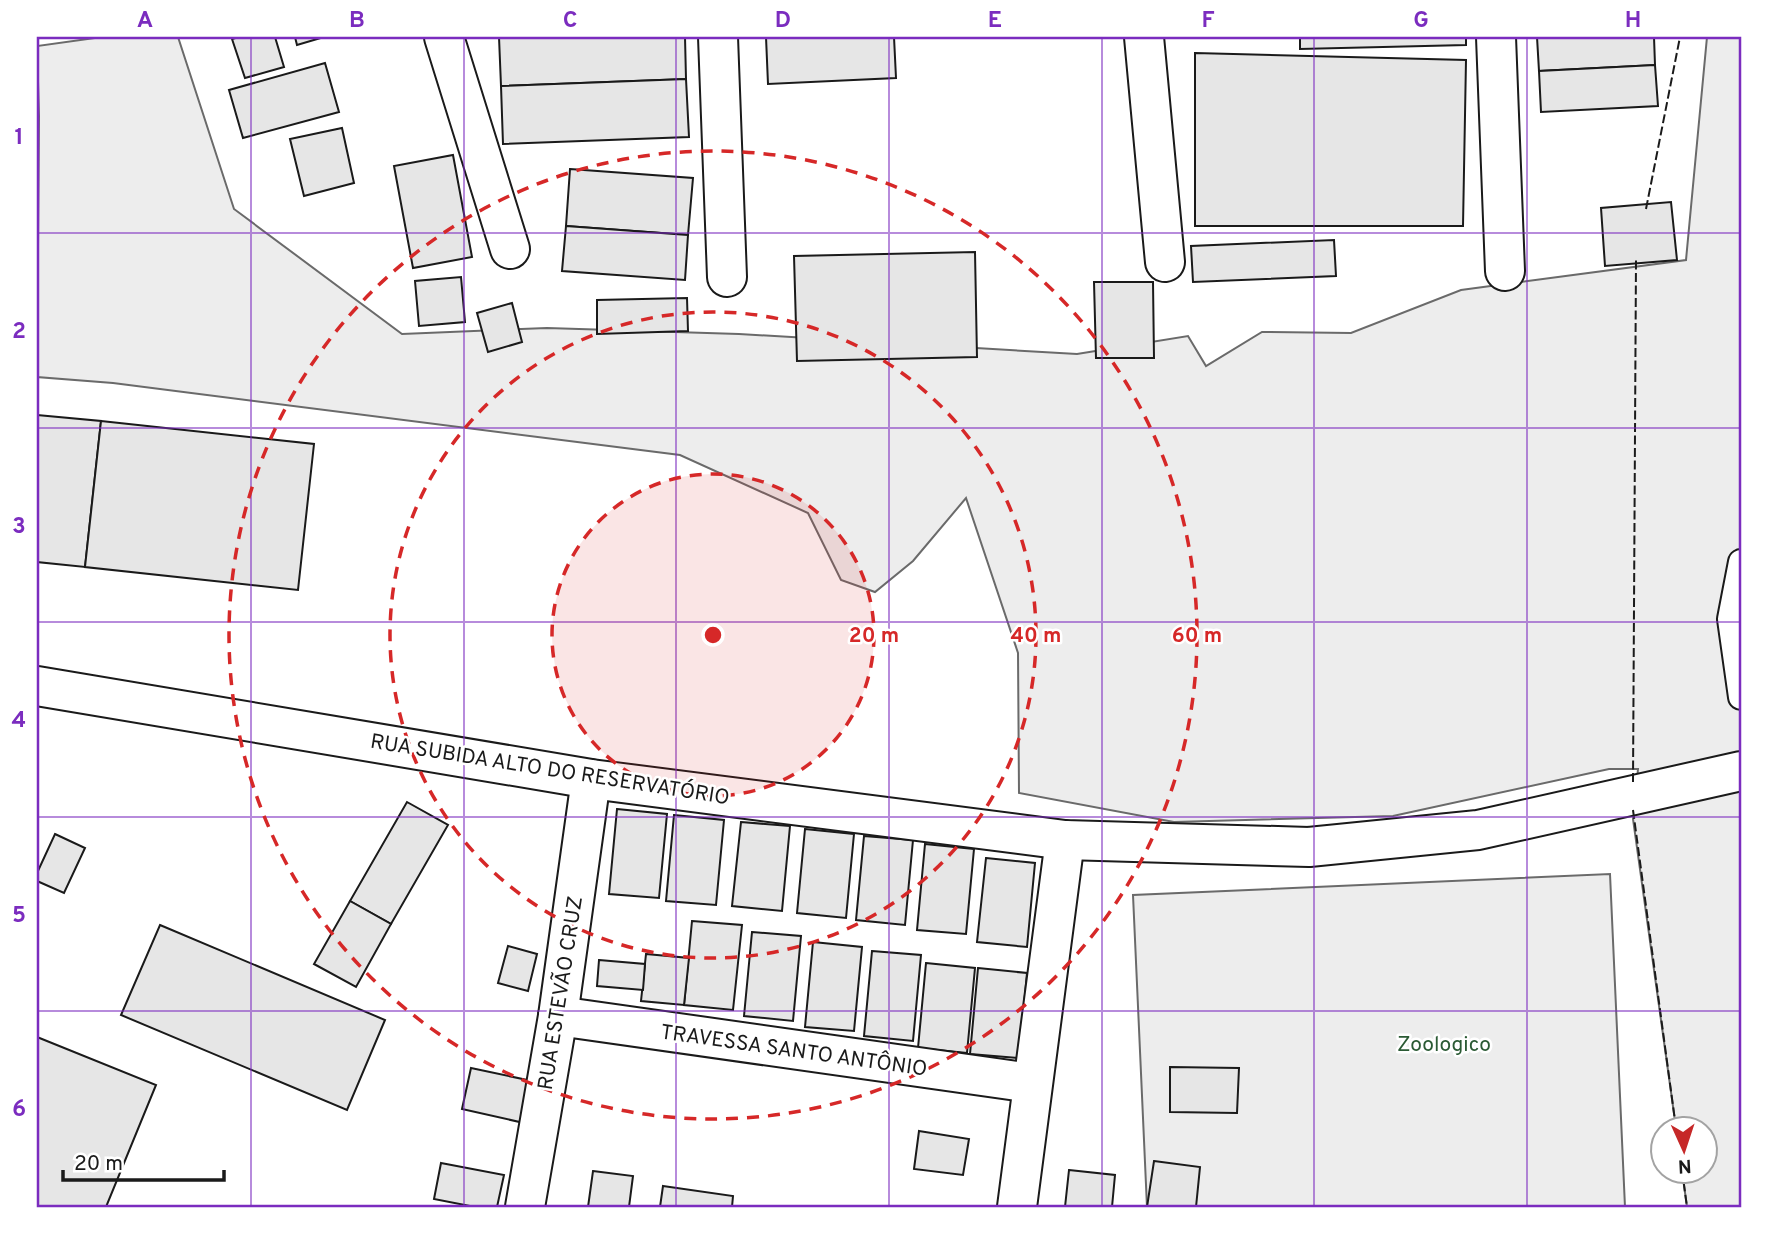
<svg xmlns="http://www.w3.org/2000/svg" width="1778" height="1244" viewBox="0 0 1778 1244" font-family="Overpass,sans-serif">
	<style>
		.green { fill: #ededed; stroke: #6a6a6a; stroke-width: 2 }
		.building { fill: #e6e6e6; stroke: #1a1a1a; stroke-width: 2 }
		.lines { fill: none; stroke-linecap: round; stroke-linejoin: round }
		.service-casing { stroke: #1a1a1a; stroke-width: 28 }
		.minor-casing { stroke: #1a1a1a; stroke-width: 42 }
		.service { stroke: #fff; stroke-width: 24 }
		.minor { stroke: #fff; stroke-width: 38 }
		.fence { stroke: #1a1a1a; stroke-width: 2; stroke-dasharray: 9 3.5; stroke-linecap: butt }
		.grid { fill: none; stroke: #7b2cbf; stroke-width: 2; stroke-opacity: 0.55 }
		.ring { fill: none; stroke: #d62828; stroke-width: 3.5; stroke-dasharray: 12 9 }
		.labels { text-anchor: middle; stroke-width: 5; stroke-linejoin: round; paint-order: stroke }
		.street-label { font-size: 21px; fill: #1a1a1a; stroke: #fff }
		.park-label { font-size: 21px; fill: #2b5a34; stroke: #fff }
		.centre { fill: #d62828; stroke: #fff; stroke-width: 3.5 }
		.ring-label { font-size: 21px; text-anchor: middle; font-weight: bold; fill: #d62828; stroke: #fff; stroke-width: 5; stroke-linejoin: round; paint-order: stroke }
		.neatline { fill: none; stroke: #7b2cbf; stroke-width: 2.5 }
		.grid-label { font-size: 23px; text-anchor: middle; font-weight: bold; fill: #7b2cbf }
	</style>
	<rect width="100%" height="100%" fill="#fff"/>
	<g class="green">
		<polygon points="102,37 178,37 234,209 402,334 547,328 739,334 1077,354 1188,336 1206,366 1262,332 1351,333 1461,290 1686,260 1707,37 1741,37 1741,1207 1687,1207 1682,1171 1704,1170 1704,1128 1676,1128 1633,819 1638,769 1609,769 1393,816 1174,822 1019,793 1018,653 966,498 913,561 875,592 841,580 808,513 680,455 113,383 37,377 39,116 37,46"/>
		<polygon points="1610,874 1625,1207 1147,1207 1133,895"/>
	</g>
	<g class="building">
		<polygon points="239,37 275,37 284,67 245,78 232,39"/>
		<polygon points="295,37 324,37 297,45"/>
		<polygon points="499,37 685,37 686,79 501,86"/>
		<polygon points="766,37 894,37 896,78 768,84"/>
		<polygon points="1300,37 1466,37 1466,45 1300,49"/>
		<polygon points="1537,37 1654,37 1655,65 1539,71"/>
		<polygon points="1195,53 1466,60 1463,226 1195,226"/>
		<polygon points="325,63 339,112 243,138 229,90"/>
		<polygon points="1655,65 1658,106 1541,112 1539,71"/>
		<polygon points="686,79 689,137 503,144 501,86"/>
		<polygon points="342,128 354,183 304,196 290,139"/>
		<polygon points="453,155 472,257 413,268 394,166"/>
		<polygon points="570,169 693,178 688,235 566,226"/>
		<polygon points="1671,202 1677,260 1605,266 1601,208"/>
		<polygon points="566,226 688,235 685,280 562,271"/>
		<polygon points="1334,240 1336,276 1193,282 1191,246"/>
		<polygon points="975,252 977,357 797,361 794,256"/>
		<polygon points="461,277 465,322 419,326 415,281"/>
		<polygon points="1094,282 1153,282 1154,358 1096,358"/>
		<polygon points="687,298 688,331 597,334 597,300"/>
		<polygon points="512,303 522,342 488,352 477,313"/>
		<polygon points="37,415 101,421 85,567 37,562"/>
		<polygon points="101,421 314,444 298,590 85,567"/>
		<polygon points="407,802 448,825 391,924 350,901"/>
		<polygon points="617,809 667,814 659,898 609,894"/>
		<polygon points="674,815 724,820 716,905 666,901"/>
		<polygon points="741,822 790,826 782,911 732,906"/>
		<polygon points="805,829 854,834 846,918 797,913"/>
		<polygon points="55,834 85,848 64,893 37,881 37,873"/>
		<polygon points="864,836 913,840 905,925 856,920"/>
		<polygon points="925,844 974,849 966,934 917,930"/>
		<polygon points="986,858 1035,863 1027,947 977,942"/>
		<polygon points="350,901 391,924 356,987 314,964"/>
		<polygon points="692,921 742,925 733,1010 684,1005"/>
		<polygon points="160,925 385,1020 347,1110 121,1015"/>
		<polygon points="752,932 801,936 793,1021 744,1016"/>
		<polygon points="813,942 862,947 854,1031 805,1027"/>
		<polygon points="508,946 537,954 528,991 498,983"/>
		<polygon points="872,951 921,955 913,1041 864,1036"/>
		<polygon points="646,954 689,958 684,1005 641,1001"/>
		<polygon points="599,960 645,964 643,990 597,986"/>
		<polygon points="926,963 975,968 967,1053 918,1048"/>
		<polygon points="978,968 1027,973 1019,1058 970,1054"/>
		<polygon points="37,1037 156,1085 106,1207 37,1207"/>
		<polygon points="1170,1067 1239,1068 1237,1113 1170,1112"/>
		<polygon points="471,1068 532,1081 524,1123 462,1109"/>
		<polygon points="919,1131 969,1139 963,1175 914,1169"/>
		<polygon points="1154,1161 1200,1167 1196,1207 1147,1207"/>
		<polygon points="441,1163 504,1175 497,1207 475,1207 434,1199"/>
		<polygon points="1069,1170 1115,1175 1112,1207 1065,1207"/>
		<polygon points="593,1171 633,1176 629,1207 588,1207"/>
		<polygon points="663,1186 733,1196 732,1207 660,1207"/>
	</g>
	<g class="lines">
		<g class="service-casing">
			<polyline id="service" points="1741,562 1730,619 1741,697"/>
		</g>
		<g class="minor-casing">
			<g id="minor">
				<polyline points="444,37 510,249"/>
				<polyline points="718,37 727,277"/>
				<polyline points="1144,37 1165,262"/>
				<polyline points="1496,37 1505,271"/>
				<polyline points="37,686 591,779 1065,840 1309,847 1478,830 1741,771"/>
				<polyline points="558,1016 1031,1083"/>
				<polyline points="525,1207 558,1016 591,779"/>
				<polyline points="1017,1207 1065,840"/>
			</g>
		</g>
		<use href="#service" class="service"/>
		<use href="#minor" class="minor"/>
		<g class="fence">
			<polyline points="1646,209 1680,37"/>
			<polyline points="1633,782 1636,260"/>
			<polyline points="1633,810 1676,1128"/>
			<polyline points="1682,1170 1687,1207"/>
		</g>
	</g>
	<path class="grid" d="M251,37V1207M464,37V1207M676,37V1207M889,37V1207M1102,37V1207M1314,37V1207M1527,37V1207M37,233H1741M37,428H1741M37,622H1741M37,817H1741M37,1011H1741"/>
	<circle cx="713" cy="635" r="161" fill="#d62828" fill-opacity=".12"/>
	<g class="ring">
		<circle cx="713" cy="635" r="161"/>
		<circle cx="713" cy="635" r="323"/>
		<circle cx="713" cy="635" r="484"/>
	</g>
	<g class="labels">
		<g class="street-label">
			<text transform="translate(550 769) rotate(9)" y="7">RUA SUBIDA ALTO DO RESERVATÓRIO</text>
			<text transform="translate(560 993) rotate(-81)" y="7">RUA ESTEVÃO CRUZ</text>
			<text transform="translate(794 1050) rotate(8)" y="7">TRAVESSA SANTO ANTÔNIO</text>
		</g>
		<g class="park-label">
			<text x="1444" y="1051">Zoologico</text>
		</g>
	</g>
	<circle cx="713" cy="635" r="10" class="centre"/>
	<g class="ring-label">
		<text x="874" y="642">20 m</text>
		<text x="1036" y="642">40 m</text>
		<text x="1197" y="642">60 m</text>
	</g>
	<rect width="1778" height="1244" fill="none" stroke="#ffffff" stroke-width="77"/>
	<g transform="translate(1684 1150) rotate(177)"><circle r="33" fill="#ffffff" stroke="#a3a3a3" stroke-width="2"/>
	<path d="M0-5L12 26L0 18L-12 26Z" fill="#c62828"/>
	<text y="-10" font-size="19" font-weight="bold" text-anchor="middle" fill="#1a1a1a">N</text>
	</g>
	<path d="M63 1170v10h161v-10" fill="none" stroke="#1a1a1a" stroke-width="3.5"/>
	<text x="74" y="1170" font-size="21" fill="#1a1a1a" stroke="#ffffff" stroke-width="5" paint-order="stroke">20 m</text>
	<rect x="38" y="38" width="1702" height="1168" class="neatline"/>
	<g class="grid-label">
		<text x="145" y="27">A</text>
		<text x="357" y="27">B</text>
		<text x="570" y="27">C</text>
		<text x="783" y="27">D</text>
		<text x="995" y="27">E</text>
		<text x="1208" y="27">F</text>
		<text x="1421" y="27">G</text>
		<text x="1633" y="27">H</text>
		<text x="19" y="144">1</text>
		<text x="19" y="338">2</text>
		<text x="19" y="533">3</text>
		<text x="19" y="727">4</text>
		<text x="19" y="922">5</text>
		<text x="19" y="1116">6</text>
	</g>
</svg>
